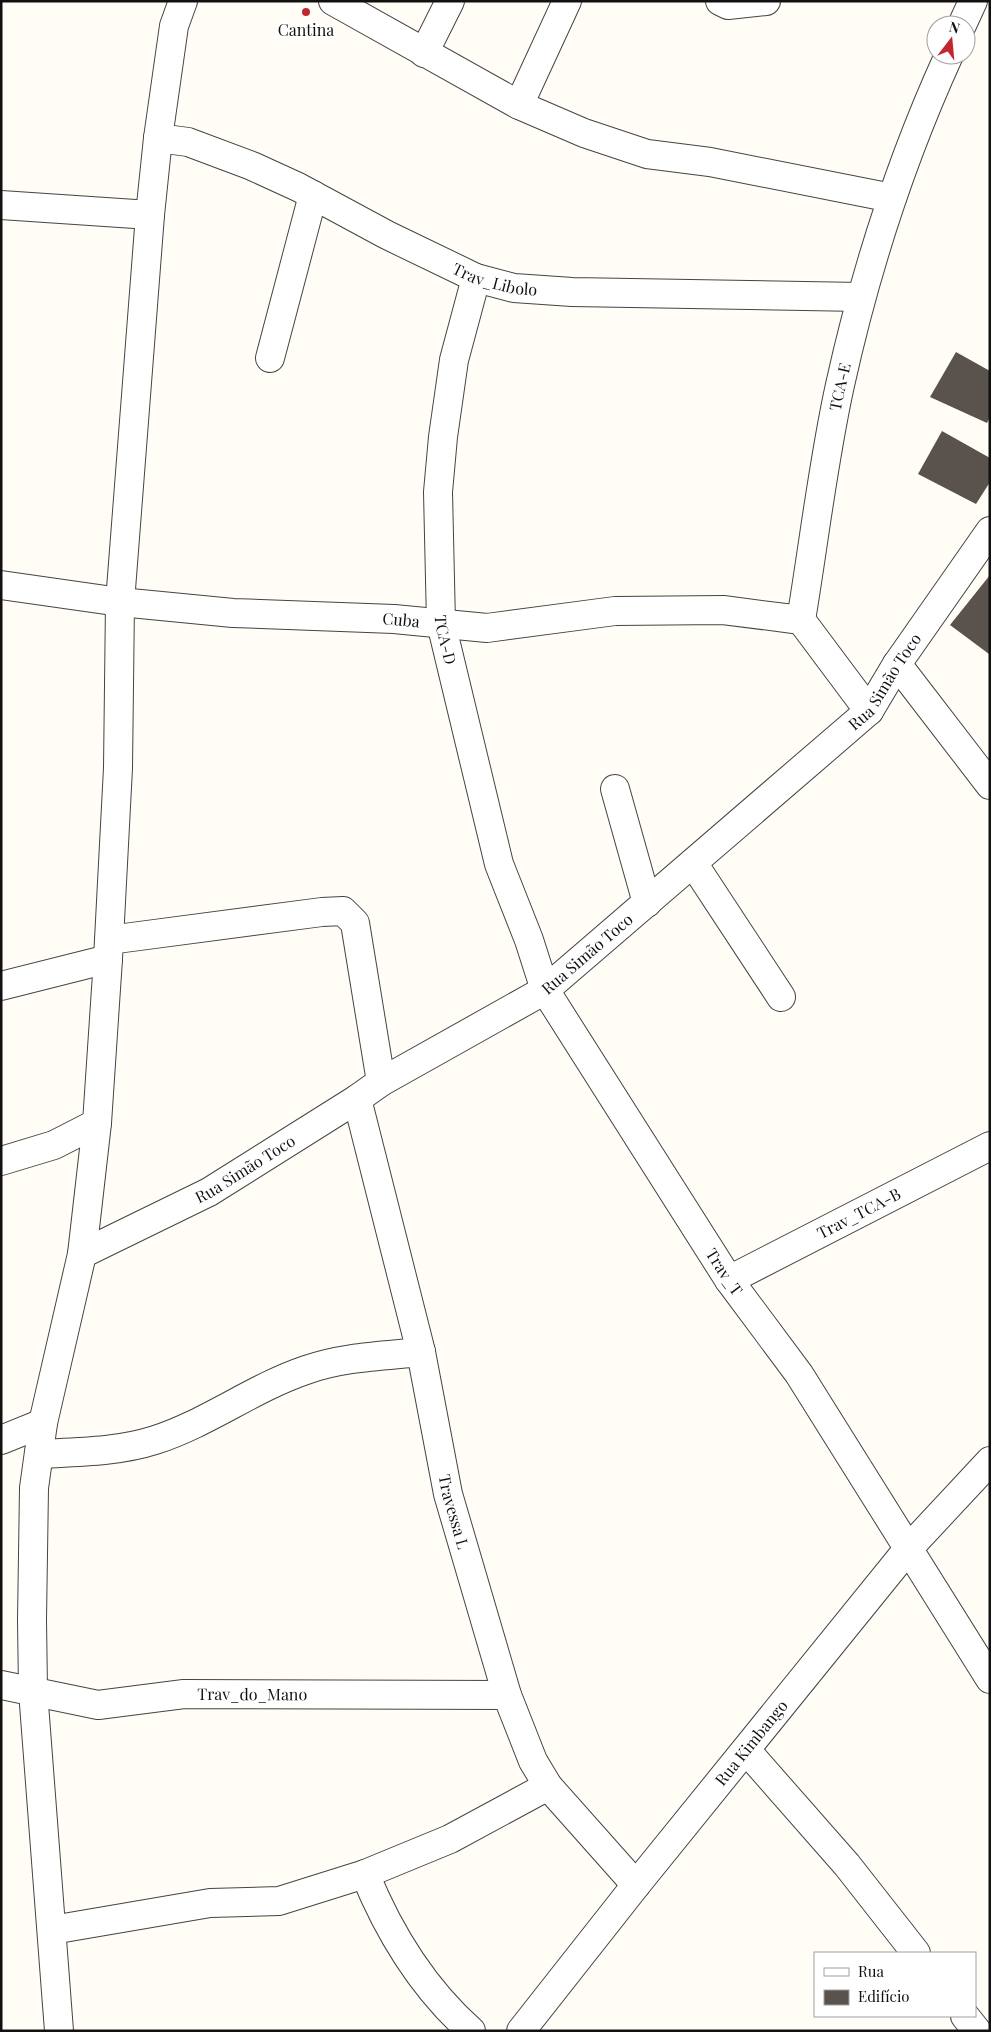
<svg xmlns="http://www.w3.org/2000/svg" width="991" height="2032" viewBox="0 0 991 2032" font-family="'Playfair Display',serif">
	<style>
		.building { fill: #5a524d }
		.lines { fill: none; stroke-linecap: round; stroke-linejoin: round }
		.minor-casing { stroke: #444; stroke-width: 30 }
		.minor { stroke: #fff; stroke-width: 28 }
		.poi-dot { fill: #c4262e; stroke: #fff; stroke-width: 2 }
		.labels { text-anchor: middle; stroke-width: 5; stroke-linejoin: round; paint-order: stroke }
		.poi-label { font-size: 16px; fill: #111; stroke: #fff }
		.street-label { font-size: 16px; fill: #111; stroke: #fff }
	</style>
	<rect width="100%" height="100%" fill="#fffdf5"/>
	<g class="building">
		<polygon points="956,352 990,371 990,417 987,423 930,397"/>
		<polygon points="942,431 990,458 990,482 976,504 918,474"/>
		<polygon points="990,575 990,653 989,654 950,625"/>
	</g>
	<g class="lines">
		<g class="minor-casing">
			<g id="minor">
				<polyline points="333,1 519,105 584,133 647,154 710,162 892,198"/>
				<polyline points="720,1 728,5 766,1"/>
				<polyline points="962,25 973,1"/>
				<polyline points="424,53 450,1"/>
				<polyline points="519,105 567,1"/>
				<path id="s1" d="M158,138L188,142L252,166L298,187L387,235L476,278L514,288L572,292L861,297"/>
				<polyline points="1,205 150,215"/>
				<path id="s2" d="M476,278L454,360L443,437L438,492L441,623L499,864L529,940L545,990L729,1280L799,1374L990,1679"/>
				<polyline points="270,358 313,195"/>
				<path id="s3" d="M1,585L120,602L233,613L394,619L487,628L615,611L723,610L801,620"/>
				<polyline points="897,664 990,785"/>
				<path id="s4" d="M869,711L801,620C814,542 823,462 840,385C865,272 901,160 949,55"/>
				<polyline points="615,789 647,903"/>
				<polyline points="693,863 781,997"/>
				<polyline points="109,940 322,912 343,911 355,923 381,1082"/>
				<polyline points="1,986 108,959"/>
				<path id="s5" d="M357,1099L421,1352L448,1494L507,1695L533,1761L548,1786L636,1885"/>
				<polyline points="1,1161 54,1145 97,1123"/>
				<path id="s6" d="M82,1254L209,1192L357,1099L381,1082L545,990L869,711L897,664L990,531"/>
				<path id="s7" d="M729,1280L990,1146"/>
				<polyline points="1,1440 43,1423"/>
				<path d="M39,1454C77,1452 118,1452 155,1440C208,1423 253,1388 306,1370C342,1357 383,1356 421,1352"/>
				<path id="s8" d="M1,1685L98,1705L184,1694L507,1695"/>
				<polyline points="746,1750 847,1865 916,1953"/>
				<path d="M365,1874C389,1933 424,1989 471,2031"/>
				<polyline points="52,1930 210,1903 279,1901 365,1874 450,1839 548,1786"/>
				<polyline points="965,2016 977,2031"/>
				<polyline points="59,2031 33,1691 32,1620 34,1488 43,1423 82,1254 97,1123 108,959 118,768 120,602 150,215 158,138 174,26 183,1"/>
				<path id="s9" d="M521,2031L636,1885L908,1549L990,1461"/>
			</g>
		</g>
		<use href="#minor" class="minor"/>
	</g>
	<circle class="poi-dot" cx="306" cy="12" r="5"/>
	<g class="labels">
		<g class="poi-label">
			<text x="306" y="36">Cantina</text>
		</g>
		<g class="street-label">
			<text dy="6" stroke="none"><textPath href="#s1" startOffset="368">Trav_Libolo</textPath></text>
			<text dy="6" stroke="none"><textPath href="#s4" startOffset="350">TCA-E</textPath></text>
			<text dy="6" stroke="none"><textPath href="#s3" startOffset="402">Cuba</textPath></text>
			<text dy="6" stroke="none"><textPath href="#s2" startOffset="366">TCA-D</textPath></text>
			<text dy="6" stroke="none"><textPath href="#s6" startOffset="994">Rua Simão Toco</textPath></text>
			<text dy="6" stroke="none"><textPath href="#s6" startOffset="589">Rua Simão Toco</textPath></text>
			<text dy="6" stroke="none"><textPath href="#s6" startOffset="184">Rua Simão Toco</textPath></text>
			<text dy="6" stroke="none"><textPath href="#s7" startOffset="146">Trav_TCA-B</textPath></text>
			<text dy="6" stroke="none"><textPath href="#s2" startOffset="1065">Trav_T</textPath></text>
			<text dy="6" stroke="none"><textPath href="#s5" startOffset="424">Travessa L</textPath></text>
			<text dy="6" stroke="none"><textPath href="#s8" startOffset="254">Trav_do_Mano</textPath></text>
			<text dy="6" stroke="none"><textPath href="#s9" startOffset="369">Rua Kimbango</textPath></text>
		</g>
	</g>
	<rect width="991" height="2032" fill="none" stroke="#111111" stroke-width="5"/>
	<rect x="814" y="1952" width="162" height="65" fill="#ffffff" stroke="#a0a0a0"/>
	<rect x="824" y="1968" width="25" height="8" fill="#ffffff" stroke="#a0a0a0"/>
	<text x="858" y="1977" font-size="15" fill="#111111">Rua</text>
	<rect x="824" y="1990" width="25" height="15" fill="#5a524d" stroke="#a0a0a0"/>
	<text x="858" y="2002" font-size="15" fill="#111111">Edifício</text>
	<g transform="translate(951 40) rotate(16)"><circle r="24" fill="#ffffff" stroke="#a0a0a0"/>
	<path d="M0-4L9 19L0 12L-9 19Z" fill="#c4262e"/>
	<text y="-8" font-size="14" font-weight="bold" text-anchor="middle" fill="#111111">N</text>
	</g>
</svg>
